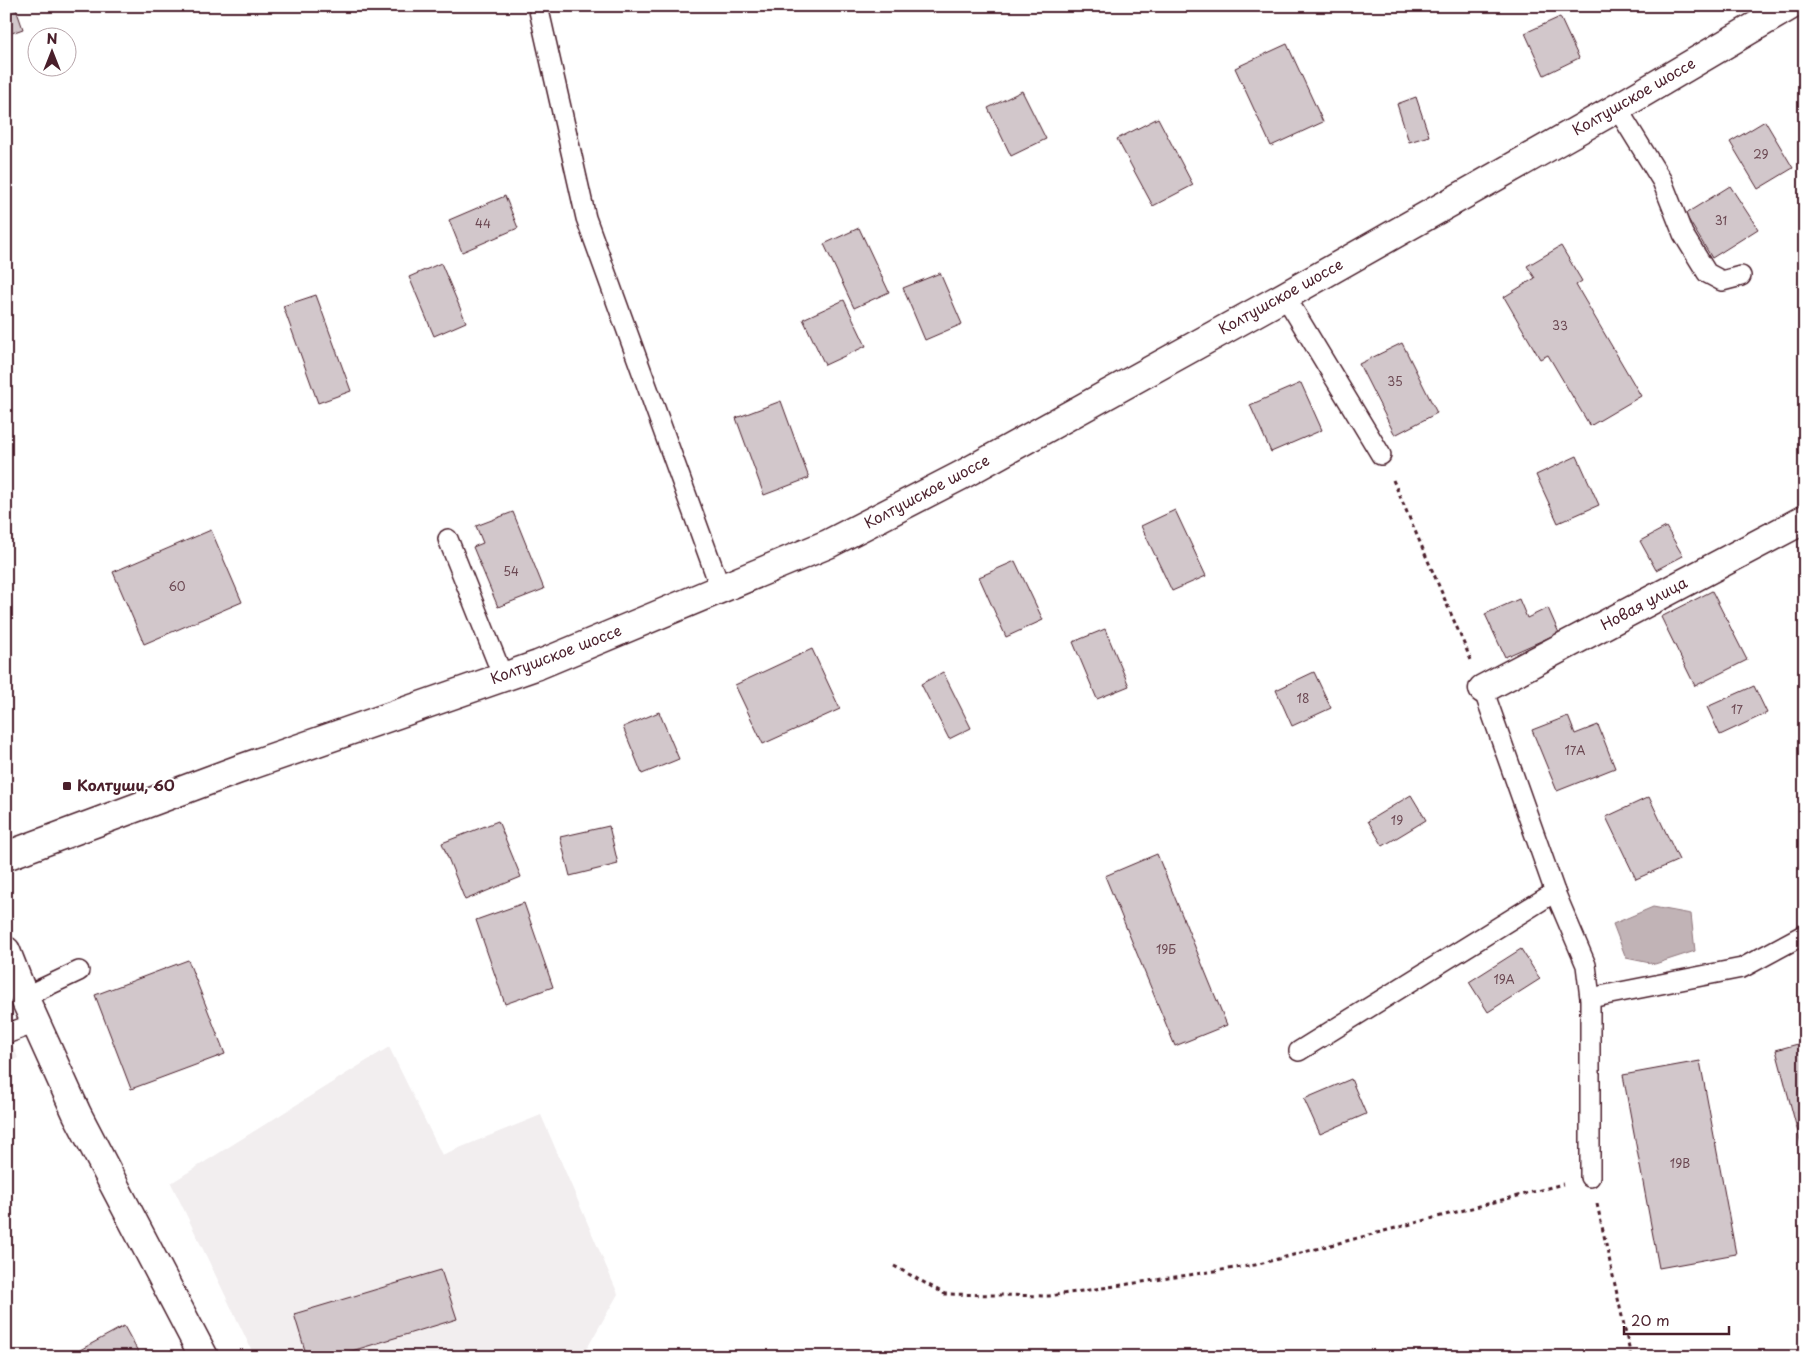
<svg xmlns="http://www.w3.org/2000/svg" width="1811" height="1363" viewBox="0 0 1811 1363" font-family="'Playpen Sans',sans-serif">
	<style>
		.built { fill: #f2eeef }
		.water { fill: #c1b3b6; stroke: #91787e }
		.building { fill: #d2c7cb; stroke: #4a1f2b }
		.lines { fill: none; stroke-linecap: round; stroke-linejoin: round }
		.lane-casing { stroke: #4a1f2b; stroke-width: 22 }
		.street-casing { stroke: #4a1f2b; stroke-width: 31 }
		.secondary-casing { stroke: #4a1f2b; stroke-width: 31 }
		.path { stroke: #4a1f2b; stroke-width: 3; stroke-dasharray: 4 4; stroke-linecap: butt }
		.lane { stroke: #fff; stroke-width: 19 }
		.street { stroke: #fff; stroke-width: 28 }
		.secondary { stroke: #fff; stroke-width: 28 }
		.poi-dot { fill: #4a1f2b; stroke: #fff; stroke-width: 2 }
		.labels { text-anchor: middle; stroke-width: 4; stroke-linejoin: round; paint-order: stroke }
		.number-label { font-size: 12px; fill: #6c4953 }
		.street-label { font-size: 15px; fill: #4a1f2b; stroke: #fff }
		.poi-label { font-size: 15px; font-weight: bold; fill: #4a1f2b; stroke: #fff; text-anchor: start }
	</style>
	<rect width="100%" height="100%" fill="#fff"/>
	<filter id="ink" filterUnits="userSpaceOnUse"><feTurbulence type="fractalNoise" baseFrequency=".02" numOctaves="2"/><feDisplacementMap in="SourceGraphic" scale="10" xChannelSelector="R" yChannelSelector="G"/><feConvolveMatrix kernelMatrix="1 2 1 2 8 2 1 2 1" color-interpolation-filters="sRGB"/></filter>
	<g filter="url(#ink)">
		<g class="built">
			<polygon points="6,1027 18,1058 6,1063"/>
			<polygon points="389,1047 442,1155 541,1115 618,1294 582,1357 255,1357 171,1183"/>
		</g>
		<polygon class="water" points="1653,907 1691,914 1695,951 1655,964 1626,958 1613,924"/>
		<g class="building">
			<polygon points="6,6 15,6 23,29 6,35"/>
			<polygon points="1560,17 1579,58 1544,75 1525,33"/>
			<polygon points="1287,44 1323,122 1271,146 1235,68"/>
			<polygon points="1022,91 1046,139 1011,156 988,108"/>
			<polygon points="1416,97 1429,136 1409,142 1397,104"/>
			<polygon points="1158,118 1193,185 1153,206 1117,139"/>
			<polygon points="1765,121 1793,168 1758,189 1730,142"/>
			<polygon points="1730,186 1758,229 1712,258 1685,214"/>
			<polygon points="505,196 518,228 462,252 449,220"/>
			<polygon points="859,228 889,292 854,308 824,244"/>
			<polygon points="1561,246 1582,281 1576,285 1641,396 1590,426 1548,355 1540,359 1504,297 1535,278 1527,266"/>
			<polygon points="441,263 466,322 434,336 409,277"/>
			<polygon points="940,273 962,324 925,340 903,288"/>
			<polygon points="316,295 351,391 318,403 283,306"/>
			<polygon points="844,300 866,346 825,365 803,319"/>
			<polygon points="1402,343 1437,413 1395,435 1359,364"/>
			<polygon points="1301,383 1322,430 1271,452 1250,405"/>
			<polygon points="781,401 809,478 764,495 736,418"/>
			<polygon points="1577,456 1599,505 1558,523 1536,475"/>
			<polygon points="1175,510 1206,576 1172,591 1141,526"/>
			<polygon points="513,512 544,589 498,607 473,547 483,543 476,526"/>
			<polygon points="1666,527 1683,556 1656,570 1640,541"/>
			<polygon points="211,530 242,602 144,644 113,572"/>
			<polygon points="1015,561 1043,620 1006,637 979,577"/>
			<polygon points="1712,591 1747,660 1695,686 1661,617"/>
			<polygon points="1519,599 1527,618 1548,608 1559,633 1505,657 1485,614"/>
			<polygon points="1105,629 1129,686 1097,699 1073,642"/>
			<polygon points="812,649 840,709 763,744 735,685"/>
			<polygon points="943,672 971,728 949,739 921,684"/>
			<polygon points="1314,672 1331,708 1292,726 1276,690"/>
			<polygon points="1754,686 1767,713 1720,735 1707,707"/>
			<polygon points="659,712 679,759 642,774 623,727"/>
			<polygon points="1568,716 1575,734 1598,725 1615,768 1557,791 1532,730"/>
			<polygon points="1411,795 1426,820 1383,846 1368,821"/>
			<polygon points="1649,797 1679,860 1636,879 1606,817"/>
			<polygon points="498,821 521,877 465,900 442,843"/>
			<polygon points="609,826 618,864 570,876 560,837"/>
			<polygon points="1157,854 1227,1025 1175,1046 1105,876"/>
			<polygon points="524,903 553,987 505,1004 476,920"/>
			<polygon points="1521,949 1540,979 1488,1012 1469,982"/>
			<polygon points="188,960 225,1054 131,1089 95,995"/>
			<polygon points="1805,1042 1805,1159 1776,1050"/>
			<polygon points="1700,1061 1736,1254 1659,1268 1623,1075"/>
			<polygon points="1351,1079 1366,1114 1320,1134 1304,1099"/>
			<polygon points="441,1270 457,1319 332,1357 307,1357 294,1314"/>
			<polygon points="124,1326 141,1357 83,1357 80,1350"/>
		</g>
		<g class="lines">
			<g class="lane-casing">
				<g id="lane">
					<polyline points="538,6 586,218 721,590"/>
					<polyline points="1617,108 1662,181 1683,234 1707,273 1722,281 1741,276"/>
					<polyline points="1285,296 1381,455"/>
					<polyline points="448,539 503,677"/>
					<polyline points="1483,689 1555,892 1586,965 1590,998 1590,1177"/>
					<polyline points="24,997 79,971"/>
					<polyline points="1590,998 1742,968 1805,934"/>
					<polyline points="6,1034 36,1023"/>
					<polyline points="1299,1051 1555,892"/>
				</g>
			</g>
			<g class="street-casing">
				<g id="street">
					<polyline points="1483,689 1805,519"/>
					<polyline points="6,951 24,997 77,1114 204,1357"/>
				</g>
			</g>
			<g class="secondary-casing">
				<polyline id="secondary" points="6,856 237,770 538,665 828,544 960,476 1285,296 1617,108 1790,6"/>
			</g>
			<g class="path">
				<polyline points="1393,480 1471,660"/>
				<polyline points="1597,1204 1631,1357"/>
				<polyline points="894,1266 945,1294 1049,1296 1255,1265 1563,1184"/>
				<polyline points="1739,1357 1805,1354"/>
			</g>
			<use href="#lane" class="lane"/>
			<use href="#street" class="street"/>
			<use href="#secondary" class="secondary"/>
		</g>
	</g>
	<rect class="poi-dot" x="62" y="781" width="10" height="10" rx="2.5"/>
	<g class="labels">
		<g class="number-label">
			<text x="1761" y="159">29</text>
			<text x="1721" y="225">31</text>
			<text x="483" y="228">44</text>
			<text x="1560" y="330">33</text>
			<text x="1395" y="386">35</text>
			<text x="511" y="576">54</text>
			<text x="177" y="591">60</text>
			<text x="1303" y="703">18</text>
			<text x="1737" y="714">17</text>
			<text x="1575" y="755">17А</text>
			<text x="1397" y="825">19</text>
			<text x="1166" y="954">19Б</text>
			<text x="1504" y="984">19А</text>
			<text x="1680" y="1168">19В</text>
		</g>
		<g class="street-label">
			<text transform="translate(1634 97) rotate(-30)" y="5">Колтушское шоссе</text>
			<text transform="translate(1281 297) rotate(-29)" y="5">Колтушское шоссе</text>
			<text transform="translate(927 492) rotate(-28)" y="5">Колтушское шоссе</text>
			<text transform="translate(1644 604) rotate(-28)" y="5">Новая улица</text>
			<text transform="translate(556 655) rotate(-21)" y="5">Колтушское шоссе</text>
		</g>
		<g class="poi-label">
			<text x="77" y="791">Колтуши, 60</text>
		</g>
	</g>
	<rect width="1811" height="1363" fill="none" stroke="#fff" stroke-width="25"/>
	<rect x="12" y="12" width="1786" height="1338" fill="none" stroke="#4a1f2b" stroke-width="2" filter="url(#ink)"/>
	<g transform="translate(52 52)"><circle r="24" fill="#ffffff" stroke="#b7a5aa"/>
	<path d="M0-4L9 19L0 12L-9 19Z" fill="#4a1f2b"/>
	<text y="-8" font-size="14" font-weight="bold" text-anchor="middle" fill="#4a1f2b">N</text>
	</g>
	<path d="M1624 1326v8h105v-8" fill="none" stroke="#4a1f2b" stroke-width="2.5"/>
	<text x="1631" y="1326" font-size="15" fill="#4a1f2b" stroke="#ffffff" stroke-width="4" paint-order="stroke">20 m</text>
</svg>
